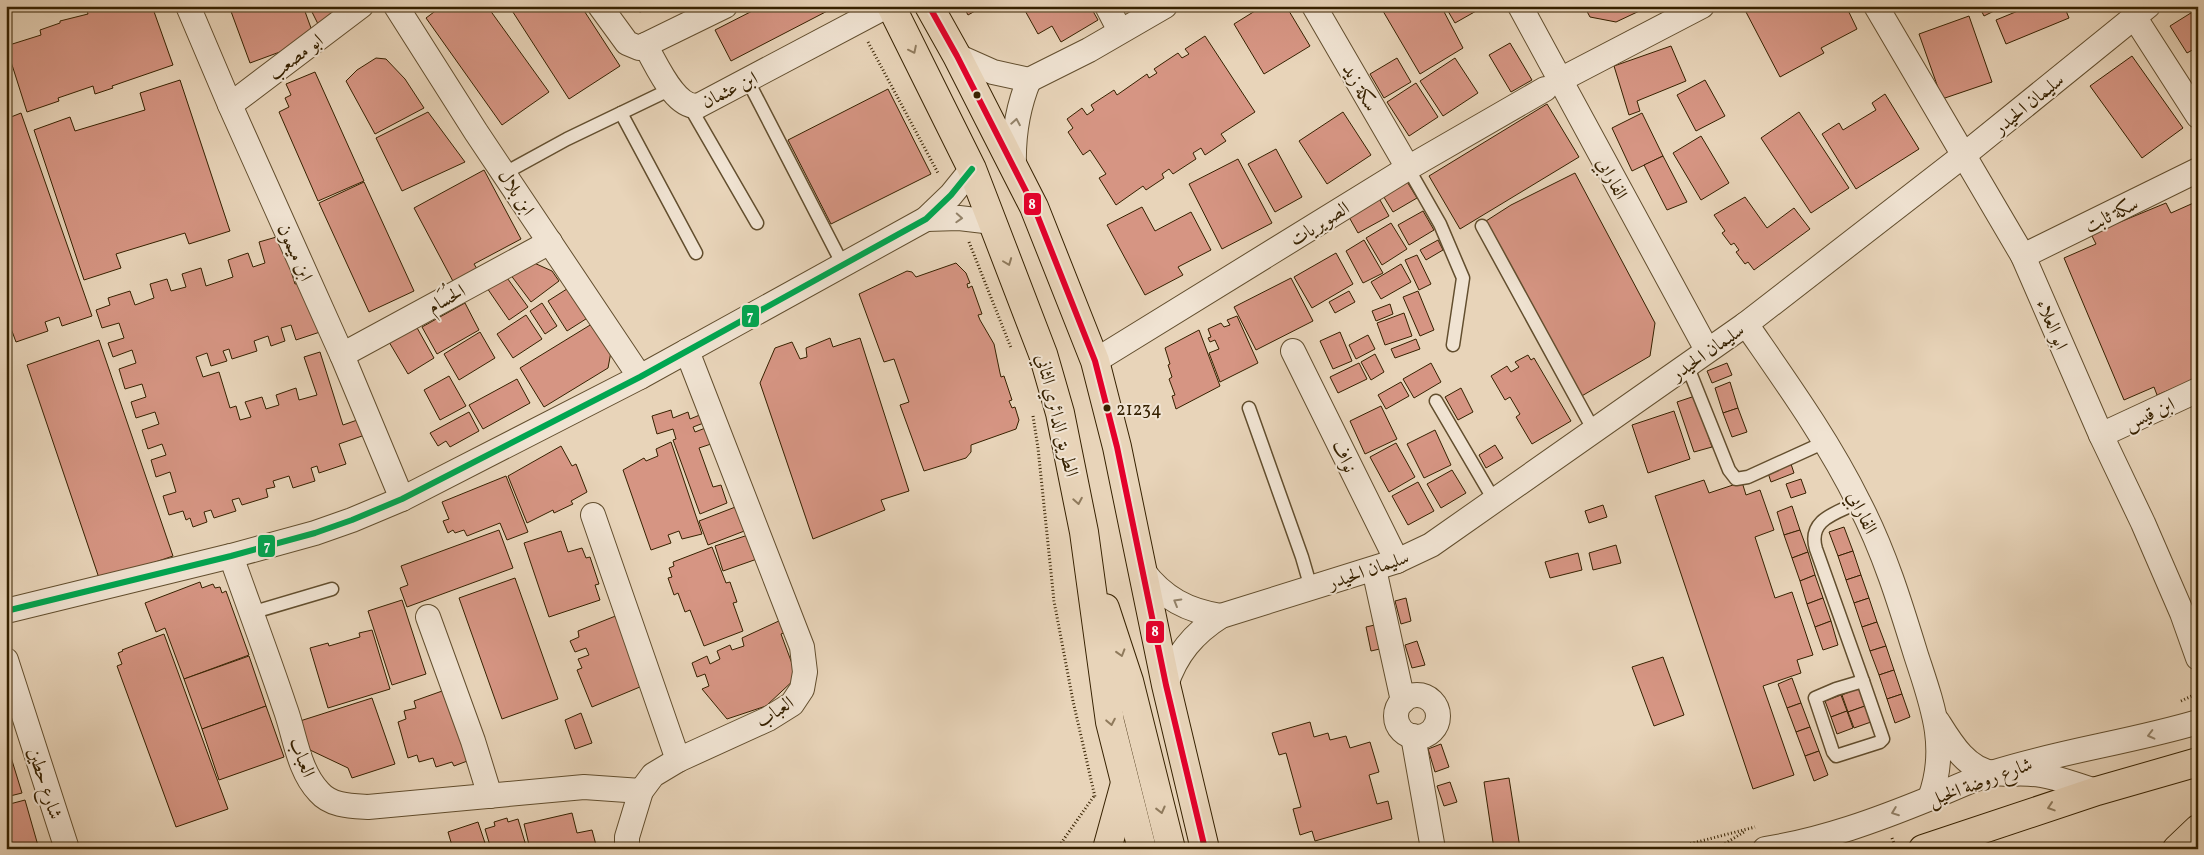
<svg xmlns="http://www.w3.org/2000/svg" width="2204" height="855" viewBox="0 0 2204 855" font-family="Vollkorn,Amiri,serif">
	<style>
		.building { fill: #d69583; stroke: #362100 }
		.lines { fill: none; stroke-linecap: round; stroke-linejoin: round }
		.service-casing { stroke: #624e2e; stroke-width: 15 }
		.minor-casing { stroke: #624e2e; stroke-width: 26 }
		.primary-casing { stroke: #362100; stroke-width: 30 }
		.path { stroke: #362100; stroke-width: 3; stroke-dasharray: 1 2.5; stroke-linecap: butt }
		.service { stroke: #f0e3d2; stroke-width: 12 }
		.minor { stroke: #f0e3d2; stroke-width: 24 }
		.primary { stroke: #e8d4b9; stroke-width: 28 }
		.bus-1-casing { stroke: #f0e3d2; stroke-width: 10 }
		.bus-2-casing { stroke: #f0e3d2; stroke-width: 10 }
		.bus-1 { stroke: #e4002b; stroke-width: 6 }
		.bus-2 { stroke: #00a651; stroke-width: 6 }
		.oneway { stroke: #8f7a5c }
		.oneway2 { stroke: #938269 }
		.bus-dot { fill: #362100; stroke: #f0e3d2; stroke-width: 2 }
		.labels { text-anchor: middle; stroke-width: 4; stroke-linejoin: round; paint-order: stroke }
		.bus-label { font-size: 18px; fill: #362100; stroke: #f0e3d2; text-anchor: start }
		.street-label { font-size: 19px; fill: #362100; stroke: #f0e3d2 }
		.line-badge { stroke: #f0e3d2; stroke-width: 2 }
		.badge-label { font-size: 14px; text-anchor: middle; font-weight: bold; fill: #fff }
	</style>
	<rect width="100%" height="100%" fill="#e8d4b9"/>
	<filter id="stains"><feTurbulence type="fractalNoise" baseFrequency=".004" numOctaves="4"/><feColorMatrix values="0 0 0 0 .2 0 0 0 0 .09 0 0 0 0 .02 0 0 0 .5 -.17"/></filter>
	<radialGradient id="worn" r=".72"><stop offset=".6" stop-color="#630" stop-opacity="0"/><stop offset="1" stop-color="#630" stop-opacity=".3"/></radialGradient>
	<g class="building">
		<polygon points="91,6 152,6 173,65 112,86 113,88 95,94 93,86 58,98 59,101 27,112 6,46 41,35 40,30 60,23 60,21 88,14 86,8"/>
		<polygon points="229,6 303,6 315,39 250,63"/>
		<polygon points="309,6 343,6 321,30"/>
		<polygon points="442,6 487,6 549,92 502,125 426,18"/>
		<polygon points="509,6 581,6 620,66 569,99"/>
		<polygon points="629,6 659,6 640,12"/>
		<polygon points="762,6 837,6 731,61 715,30"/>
		<polygon points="963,6 984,6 968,15"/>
		<polygon points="1090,6 1098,20 1061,42 1052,26 1038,34 1023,7"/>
		<polygon points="1263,6 1286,6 1310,46 1264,74 1234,24"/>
		<polygon points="1380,6 1441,6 1463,48 1420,74"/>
		<polygon points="1445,6 1485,6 1455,23"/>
		<polygon points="1584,6 1650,6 1616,22 1590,17"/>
		<polygon points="1757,6 1846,6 1857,29 1821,48 1824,53 1780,77 1746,12"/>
		<polygon points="1979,6 2004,6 1984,16"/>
		<polygon points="2030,6 2064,6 2069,18 2006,44 1996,20"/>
		<polygon points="2191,6 2198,6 2198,47 2187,53 2170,26 2194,11"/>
		<polygon points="1969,16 1992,82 1942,99 1919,34"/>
		<polygon points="1205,36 1255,112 1221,134 1226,141 1205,155 1201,148 1193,153 1196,159 1173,174 1169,169 1162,174 1164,178 1146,190 1143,186 1116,205 1099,178 1106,174 1090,150 1083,155 1068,132 1073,128 1067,119 1082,108 1087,115 1094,110 1091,105 1114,90 1117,95 1147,74 1149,78 1157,73 1154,69 1178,53 1182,58 1189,54 1185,49"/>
		<polygon points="1510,43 1532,80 1511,92 1489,55"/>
		<polygon points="1671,46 1686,81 1637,101 1640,111 1629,115 1614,66"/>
		<polygon points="2132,56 2183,128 2142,158 2090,86"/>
		<polygon points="376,58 386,59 405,79 424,108 375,134 346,81 357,70"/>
		<polygon points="1397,58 1411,82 1384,98 1370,74"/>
		<polygon points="1455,58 1478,93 1443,116 1420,81"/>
		<polygon points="315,72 364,181 318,201 279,112 289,107 285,98 291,95 286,84"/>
		<polygon points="180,80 230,231 189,244 185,233 116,254 121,268 84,280 34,130 70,117 75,131 145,110 140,93"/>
		<polygon points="1705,80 1725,116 1696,131 1677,95"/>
		<polygon points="1416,83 1438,117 1409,136 1387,102"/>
		<polygon points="888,89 931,174 831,224 788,140"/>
		<polygon points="1885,94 1919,149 1856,189 1822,134 1839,123 1843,130 1876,110 1872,103"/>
		<polygon points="1547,104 1579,157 1460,229 1429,176"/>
		<polygon points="428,112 465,162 402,191 376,138"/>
		<polygon points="1343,112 1371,155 1327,184 1299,141"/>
		<polygon points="1799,112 1849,188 1811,213 1761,138"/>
		<polygon points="21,113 92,316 62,326 59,317 45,322 48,331 16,342 6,315 6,119"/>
		<polygon points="1642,113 1663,156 1632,171 1612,128"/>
		<polygon points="1701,136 1729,183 1701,200 1673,153"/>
		<polygon points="1276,149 1302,197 1275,212 1248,164"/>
		<polygon points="1663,156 1687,202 1667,210 1644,165"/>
		<polygon points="1238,159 1272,223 1222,249 1189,184"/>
		<polygon points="484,170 521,239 474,264 479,272 455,285 414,208"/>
		<polygon points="1575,173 1655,323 1650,356 1580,397 1486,221 1511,205"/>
		<polygon points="1406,180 1417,198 1393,212 1382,194"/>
		<polygon points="364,182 414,291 369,312 319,203"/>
		<polygon points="1376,193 1389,216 1358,233 1345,210"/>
		<polygon points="1745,197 1767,228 1794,208 1810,229 1754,270 1748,262 1745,264 1736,252 1739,250 1734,243 1731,245 1722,233 1725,231 1714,215"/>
		<polygon points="2198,201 2198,378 2157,395 2154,387 2124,400 2064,258 2096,244 2091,234 2166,203 2171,213"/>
		<polygon points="1142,207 1155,231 1191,212 1211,250 1178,267 1183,275 1145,295 1107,225"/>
		<polygon points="1423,211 1434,230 1409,245 1398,225"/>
		<polygon points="1391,223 1407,249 1382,265 1366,238"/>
		<polygon points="280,236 295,284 304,282 320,332 296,340 291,325 281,328 285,341 271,346 268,336 254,341 257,351 232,359 229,349 223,351 227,361 211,366 207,353 196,357 203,377 219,372 230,408 236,406 240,420 251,417 245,402 262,397 266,409 279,405 276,395 296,388 299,400 317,395 304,357 320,352 343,425 360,419 365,435 339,444 346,464 319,473 317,466 311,468 315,481 293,488 289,476 273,481 275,487 266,489 268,497 242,505 239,498 232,500 236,511 214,518 211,510 204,512 207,522 193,527 190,518 186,520 183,511 169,515 163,496 176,492 170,472 156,477 151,460 166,455 162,444 148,449 142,430 159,424 155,412 136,418 131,402 146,397 142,384 125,389 119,369 136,363 132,350 113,357 108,343 124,338 119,323 102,328 96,310 110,305 108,298 130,291 135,305 154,298 150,284 167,279 171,291 186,287 182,274 201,268 206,286 233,277 228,260 248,253 253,267 265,263 259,242"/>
		<polygon points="1364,240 1383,273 1363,283 1346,251"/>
		<polygon points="1438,240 1443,250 1426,260 1420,250"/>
		<polygon points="1336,253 1353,284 1312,308 1294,277"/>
		<polygon points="1417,255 1431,284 1419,290 1405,260"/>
		<polygon points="523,258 552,271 559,281 531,302 507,270"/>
		<polygon points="956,263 966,273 970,283 967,284 968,288 972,286 982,314 978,315 980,320 994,344 1000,373 1001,377 1004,376 1012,400 1009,401 1012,408 1015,407 1019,420 1016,429 971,445 971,452 966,458 924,471 900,405 909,402 894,359 884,362 859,294 907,271 912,272 916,277"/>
		<polygon points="1401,264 1411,282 1381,299 1371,282"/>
		<polygon points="505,275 528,307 509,320 487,288"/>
		<polygon points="1291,278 1313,321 1256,350 1234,307"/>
		<polygon points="570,287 589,317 567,331 548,301"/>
		<polygon points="1349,291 1355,302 1335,313 1329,302"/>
		<polygon points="1418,291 1434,330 1420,336 1403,297"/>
		<polygon points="465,303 479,330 437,354 422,327"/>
		<polygon points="542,303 557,326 545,334 530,311"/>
		<polygon points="1390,304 1393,314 1376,321 1372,311"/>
		<polygon points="1404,313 1412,336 1385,345 1377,323"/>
		<polygon points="526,315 542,339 513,358 497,334"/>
		<polygon points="1237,316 1258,363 1220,382 1209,353 1219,349 1215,340 1210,342 1208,338 1211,337 1208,329 1221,323 1224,327 1230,325 1227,320"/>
		<polygon points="600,319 613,341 608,368 544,407 520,368"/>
		<polygon points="416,326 434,358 408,374 389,342"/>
		<polygon points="1199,330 1220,386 1176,409 1172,396 1175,395 1169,379 1172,377 1168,365 1170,364 1165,348"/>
		<polygon points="480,332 495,358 459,380 444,354"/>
		<polygon points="1340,332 1352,361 1333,369 1320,341"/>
		<polygon points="1368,335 1375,349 1356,359 1349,345"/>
		<polygon points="830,338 833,347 860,338 909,491 881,500 885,510 813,539 760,383 775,348 792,342 800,359 807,357 806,348"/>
		<polygon points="1416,339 1420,349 1395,358 1391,349"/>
		<polygon points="99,340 173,556 100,581 27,365"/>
		<polygon points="1375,354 1384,372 1371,380 1361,362"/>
		<polygon points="1528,355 1531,360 1534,358 1571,421 1532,444 1516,417 1520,414 1510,397 1505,400 1491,376 1507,366 1511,372 1519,367 1515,362"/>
		<polygon points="1359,363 1367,379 1338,393 1330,377"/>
		<polygon points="1431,363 1441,382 1414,398 1403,379"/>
		<polygon points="1727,363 1732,375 1712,383 1707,371"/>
		<polygon points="449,376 466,406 440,420 424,390"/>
		<polygon points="517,379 530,403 483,429 469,405"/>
		<polygon points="1401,382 1409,396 1386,409 1378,395"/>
		<polygon points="1730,382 1738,408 1723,413 1715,388"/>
		<polygon points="1461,388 1473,412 1458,420 1445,397"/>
		<polygon points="1695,396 1712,447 1694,452 1677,402"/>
		<polygon points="1381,406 1397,439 1365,454 1350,421"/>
		<polygon points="1738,408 1747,432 1732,437 1723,413"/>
		<polygon points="671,410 673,418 688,412 690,419 707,412 709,421 693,427 695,432 708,427 714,443 699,448 713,487 721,485 727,503 700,514 673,440 676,439 673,429 657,434 652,416"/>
		<polygon points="1674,411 1690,459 1648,473 1632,425"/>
		<polygon points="469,412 479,431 450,447 446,441 438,446 430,433"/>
		<polygon points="1435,430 1451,465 1424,478 1407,444"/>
		<polygon points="671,442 702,534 682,539 679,531 668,535 671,543 651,550 623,470 644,458 646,461 658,456 656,449"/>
		<polygon points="1396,443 1415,477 1389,492 1370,457"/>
		<polygon points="1495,445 1503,458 1486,468 1479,455"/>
		<polygon points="561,446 572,466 576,464 587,492 571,501 573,504 554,513 553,510 527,523 508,476"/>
		<polygon points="1790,461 1794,473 1771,482 1767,470"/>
		<polygon points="1452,470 1466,493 1441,508 1427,484"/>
		<polygon points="506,476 528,532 507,540 500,523 467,536 464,530 455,533 453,530 448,533 443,521 449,519 442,502"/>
		<polygon points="1801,479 1806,493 1791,498 1786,484"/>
		<polygon points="1704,480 1709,493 1742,482 1746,495 1760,490 1774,530 1755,537 1775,598 1792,592 1813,655 1797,660 1801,673 1763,686 1794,775 1753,789 1655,496"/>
		<polygon points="1418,482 1434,511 1408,525 1392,496"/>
		<polygon points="1603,505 1607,517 1589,523 1585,511"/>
		<polygon points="738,506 747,530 708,545 699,521"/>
		<polygon points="1792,506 1800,530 1784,535 1777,512"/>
		<polygon points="1844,527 1853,551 1838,556 1829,532"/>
		<polygon points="499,530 513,568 407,607 400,588 408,585 401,566"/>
		<polygon points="1800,530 1808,552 1792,558 1784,535"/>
		<polygon points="561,531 568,552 582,548 586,558 590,557 599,584 595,585 600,600 549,617 524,543"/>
		<polygon points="748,535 757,559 723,571 715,546"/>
		<polygon points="1616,545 1621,563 1593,570 1589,553"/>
		<polygon points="712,547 726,583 730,582 737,602 733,603 743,631 704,646 690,610 685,612 678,593 674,595 668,578 672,577 669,568 674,566 673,562"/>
		<polygon points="1853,551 1861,575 1846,580 1838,556"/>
		<polygon points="1808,552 1815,575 1800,581 1792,558"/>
		<polygon points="1578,553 1582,570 1550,578 1545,562"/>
		<polygon points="1815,575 1823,598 1807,604 1800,581"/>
		<polygon points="1861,575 1869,598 1854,603 1846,580"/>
		<polygon points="515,578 558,699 502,719 459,598"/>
		<polygon points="200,582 202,588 213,584 215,588 220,587 222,593 226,591 249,655 184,679 165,628 156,632 145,603"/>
		<polygon points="1406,598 1411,621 1401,624 1395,601"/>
		<polygon points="1823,598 1831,621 1815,627 1807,604"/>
		<polygon points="1869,598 1877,622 1862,627 1854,603"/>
		<polygon points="402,600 426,674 392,685 368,611"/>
		<polygon points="618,615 647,684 592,707 577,670 582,668 578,659 589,655 586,648 575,652 570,641 579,637 578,631"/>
		<polygon points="781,620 786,632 781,634 797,677 766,706 727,719 702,689 709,686 705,674 697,677 692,663 707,656 710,664 720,659 717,651 730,645 732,650 744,646 742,638"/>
		<polygon points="1831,621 1838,645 1823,650 1815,627"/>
		<polygon points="1877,622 1886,646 1870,651 1862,627"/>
		<polygon points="1379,624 1384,648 1371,651 1366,627"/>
		<polygon points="372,630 390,689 328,708 310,648 328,643 329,646 360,637 359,633"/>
		<polygon points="164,634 228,809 176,827 117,666 122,664 118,653 123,651 122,650"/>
		<polygon points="1417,641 1425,665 1412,668 1405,645"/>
		<polygon points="1886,646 1894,670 1879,675 1870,651"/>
		<polygon points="249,656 266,706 202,729 184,679"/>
		<polygon points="1663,657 1684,715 1654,726 1632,667"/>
		<polygon points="1894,670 1902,694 1887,699 1879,675"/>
		<polygon points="1792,678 1801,703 1787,708 1778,684"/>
		<polygon points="1859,688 1865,706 1848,712 1842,695"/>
		<polygon points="445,690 470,760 454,766 452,762 436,767 433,758 419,762 417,755 408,758 398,722 406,719 404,711 416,708 414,701"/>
		<polygon points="1902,694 1910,717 1895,723 1887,699"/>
		<polygon points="1841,695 1847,711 1831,717 1825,701"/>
		<polygon points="372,698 395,764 352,778 348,768 310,750 300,721"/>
		<polygon points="1801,703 1810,727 1796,732 1787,708"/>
		<polygon points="266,706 284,757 219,780 202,729"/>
		<polygon points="1865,706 1871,722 1854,728 1848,712"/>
		<polygon points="1847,711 1853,728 1837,734 1831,717"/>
		<polygon points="581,713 592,743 575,749 565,720"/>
		<polygon points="1310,722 1314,737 1328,733 1330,740 1346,736 1350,748 1370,742 1379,772 1369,775 1377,804 1388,801 1392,819 1315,841 1312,831 1300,835 1293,809 1301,807 1286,753 1279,755 1272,733"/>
		<polygon points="1810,727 1819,751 1805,756 1796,732"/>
		<polygon points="6,741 22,793 6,797"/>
		<polygon points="1441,744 1449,767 1435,772 1428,749"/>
		<polygon points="1819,751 1828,775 1814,781 1805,756"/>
		<polygon points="1509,778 1520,848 1494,849 1484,782"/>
		<polygon points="1450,782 1457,802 1444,806 1437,786"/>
		<polygon points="25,800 39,849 6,849 6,805"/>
		<polygon points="572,813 577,833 592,830 596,845 580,849 530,849 524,824"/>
		<polygon points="507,818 508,822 518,819 527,849 491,849 485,829 495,826 494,822"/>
		<polygon points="478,822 487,849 453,849 448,832"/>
	</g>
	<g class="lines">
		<g class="service-casing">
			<g id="service">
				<polyline points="748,81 843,265"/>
				<polyline points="690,107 757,223"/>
				<polyline points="621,113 696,253"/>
				<polyline points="1408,168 1440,224 1463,278 1453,345"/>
				<polyline points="505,173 567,139 671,89"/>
				<polyline points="1482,226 1593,429"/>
				<polyline points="1687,365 1729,470 1736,479 1748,477 1825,442"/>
				<polyline points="1436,401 1494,500"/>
				<polyline points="1249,408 1302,557 1311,588"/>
				<path d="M1859,502C1837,513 1807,519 1816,549L1863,681"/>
				<polyline points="251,613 332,589"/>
				<polygon points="1863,681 1883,739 1880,742 1836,756 1833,752 1815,698 1836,689"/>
			</g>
		</g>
		<g class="minor-casing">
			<g id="minor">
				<polyline points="188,6 230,105 342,355 402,499"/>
				<polyline points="396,6 476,132 640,377"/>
				<polyline points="600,6 627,43 639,48 725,6"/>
				<polyline points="1107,6 1120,31"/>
				<polyline points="1314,6 1408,168"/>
				<polyline points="1520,6 1707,350"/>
				<polyline points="1876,6 2023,256 2101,435 2143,523 2182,613 2198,658"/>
				<polyline points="2135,18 2198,116"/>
				<path d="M645,45C656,63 674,108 698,106L887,6"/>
				<polyline points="957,56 993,72 1029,80 1089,50 1165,6"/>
				<polyline points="1560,80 1702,6"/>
				<polyline points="230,105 361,6"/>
				<path d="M1014,166C1013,135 1017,109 1029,80"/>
				<polyline points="926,219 959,218 993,222"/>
				<polyline points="2023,256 2198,170"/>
				<path d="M1746,324C1786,382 1828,440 1859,503C1884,551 1900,603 1916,655C1932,704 1949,747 1930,798"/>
				<polyline points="1293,351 1397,561"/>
				<polyline points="342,355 550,242"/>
				<polyline points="1095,361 1408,168 1545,89"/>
				<polyline points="2101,435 2198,390"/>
				<polyline points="593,515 678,760"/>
				<path d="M231,556C249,607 268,657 285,708C295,735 298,770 319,792C331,806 351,806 368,807L584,787L641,791"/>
				<polyline points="1374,569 1403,701"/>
				<path d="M1143,571C1163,598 1188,611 1221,616"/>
				<polyline points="6,611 231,556 315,533 352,520 402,499 640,377 926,219 951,195 972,169"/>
				<polyline points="428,617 473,741 490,796"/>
				<polyline points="6,660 67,849"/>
				<path d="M1166,685C1176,654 1194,633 1221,616L1397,561L1431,545L1746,324L1964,155L2148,6"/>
				<circle cx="1417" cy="716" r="21"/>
				<path d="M1938,722C1951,743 1967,770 1994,773C2009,775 2025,772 2041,775C2060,778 2078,786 2097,791"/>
				<polyline points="1413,736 1433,849"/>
				<polyline points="627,849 627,837 641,791 653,775 678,760 768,719 792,704 802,689 805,672 802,647 687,351"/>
				<path d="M1765,849C1823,840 1877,820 1931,798C1952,789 1973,779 1995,772C2061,751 2131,742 2198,722"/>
			</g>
		</g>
		<g class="primary-casing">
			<g id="primary">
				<polyline points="891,6 972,169 1043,354 1060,413 1084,532 1110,722 1142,849"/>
				<polyline points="929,6 957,56 1034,207 1095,361 1117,447 1166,685 1205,849"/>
				<polyline points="1105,608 1129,681 1171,849"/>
				<polyline points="1107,849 1124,787"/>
				<polyline points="1923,849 2097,791 2198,762"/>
				<polyline points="2177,849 2198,829"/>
			</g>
		</g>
		<g class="path">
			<polyline points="868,42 938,173"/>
			<polyline points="969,242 1011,348"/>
			<polyline points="1033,416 1038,448 1054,601 1073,701 1095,797"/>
			<polyline points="2181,701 2198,693"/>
			<polyline points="1892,838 1896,849"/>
			<polyline points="1057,849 1094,796"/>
			<polyline points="1670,849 1755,827"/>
			<polyline points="1716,849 1744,832"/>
		</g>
		<use href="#service" class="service"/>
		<use href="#minor" class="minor"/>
		<use href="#primary" class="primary"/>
		<g class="bus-1-casing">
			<polyline id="bus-1" points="929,6 957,56 1034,207 1095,361 1117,447 1166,685 1205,849"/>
		</g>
		<g class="bus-2-casing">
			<polyline id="bus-2" points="6,611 231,556 315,533 352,520 402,499 640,377 926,219 951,195 972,169"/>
		</g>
		<use href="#bus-1" class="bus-1"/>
		<use href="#bus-2" class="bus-2"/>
	</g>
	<defs><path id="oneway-chevron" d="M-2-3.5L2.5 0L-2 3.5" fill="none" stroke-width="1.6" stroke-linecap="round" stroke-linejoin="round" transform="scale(1.25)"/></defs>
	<g class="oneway">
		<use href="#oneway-chevron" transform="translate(913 50) rotate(64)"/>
		<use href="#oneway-chevron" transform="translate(1008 262) rotate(69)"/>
		<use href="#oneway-chevron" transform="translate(1078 501) rotate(80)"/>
		<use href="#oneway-chevron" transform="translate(1121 653) rotate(73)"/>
		<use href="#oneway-chevron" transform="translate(1111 722) rotate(79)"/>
		<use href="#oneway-chevron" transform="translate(2051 807) rotate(162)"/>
		<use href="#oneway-chevron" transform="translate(1161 810) rotate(76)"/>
	</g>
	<g class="oneway2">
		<use href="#oneway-chevron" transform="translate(1016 122) rotate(-80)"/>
		<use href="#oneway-chevron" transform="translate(959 218) rotate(3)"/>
		<use href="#oneway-chevron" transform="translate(1177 602) rotate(-150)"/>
		<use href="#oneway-chevron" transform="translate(2151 735) rotate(166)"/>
		<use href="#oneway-chevron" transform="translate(1895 812) rotate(159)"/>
	</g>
	<g class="bus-dot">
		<circle cx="977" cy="95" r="4.5"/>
		<circle cx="1107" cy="408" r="4.5"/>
	</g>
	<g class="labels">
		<g class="bus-label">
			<text x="1116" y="415">21234</text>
		</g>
		<g class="street-label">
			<text transform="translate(295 56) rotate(-37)" y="7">ابو مصعب</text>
			<text transform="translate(1361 87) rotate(60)" y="7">سكة زيد</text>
			<text transform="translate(729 89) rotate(-26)" y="7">ابن عثمان</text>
			<text transform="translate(2028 103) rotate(-39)" y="7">سليمان الحيدر</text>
			<text transform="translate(1613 178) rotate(62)" y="7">الفارابي</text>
			<text transform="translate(517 192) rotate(57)" y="7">ابن بلال</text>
			<text transform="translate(2111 214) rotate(-26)" y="7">سكة ثابت</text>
			<text transform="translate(1319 223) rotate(-32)" y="7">الصويريات</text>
			<text transform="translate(296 252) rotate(66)" y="7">ابن ميمون</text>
			<text transform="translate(446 298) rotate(-29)" y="7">الحُسَام</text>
			<text transform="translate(2053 324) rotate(67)" y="7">ابو العلاء</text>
			<text transform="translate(1707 351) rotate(-35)" y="7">سليمان الحيدر</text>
			<text transform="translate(2149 413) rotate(-25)" y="7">ابن قيس</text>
			<text transform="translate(1058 415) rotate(76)" y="7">الطريق الدائري الثاني</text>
			<text transform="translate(1345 456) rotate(64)" y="7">نواف</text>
			<text transform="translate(1863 512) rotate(64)" y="7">الفارابي</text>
			<text transform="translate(1368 569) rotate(-19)" y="7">سليمان الحيدر</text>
			<text transform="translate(774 711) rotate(-34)" y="7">العباب</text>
			<text transform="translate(303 757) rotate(69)" y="7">العباب</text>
			<text transform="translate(1980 781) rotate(-20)" y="7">شارع روضة الخيل</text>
			<text transform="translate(46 783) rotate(72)" y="7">شارع حطين</text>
		</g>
	</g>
	<g class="line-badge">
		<rect x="1023" y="192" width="19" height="24" rx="5" fill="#e4002b"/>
		<rect x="741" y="304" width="19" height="24" rx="5" fill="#00a651"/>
		<rect x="257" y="534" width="19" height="24" rx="5" fill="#00a651"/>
		<rect x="1145" y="620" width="20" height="24" rx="5" fill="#e4002b"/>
	</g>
	<g class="badge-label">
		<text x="1032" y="209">8</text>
		<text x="750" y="321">7</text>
		<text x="267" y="551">7</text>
		<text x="1155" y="636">8</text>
	</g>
	<rect width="2204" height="855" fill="none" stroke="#e8d4b9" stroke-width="25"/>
	<rect x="8" y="8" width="2189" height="840" fill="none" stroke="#362100" stroke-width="2.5"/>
	<rect x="12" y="12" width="2179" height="830" fill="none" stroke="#362100"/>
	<rect width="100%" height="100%" filter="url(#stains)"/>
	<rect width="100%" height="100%" fill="url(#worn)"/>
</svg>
